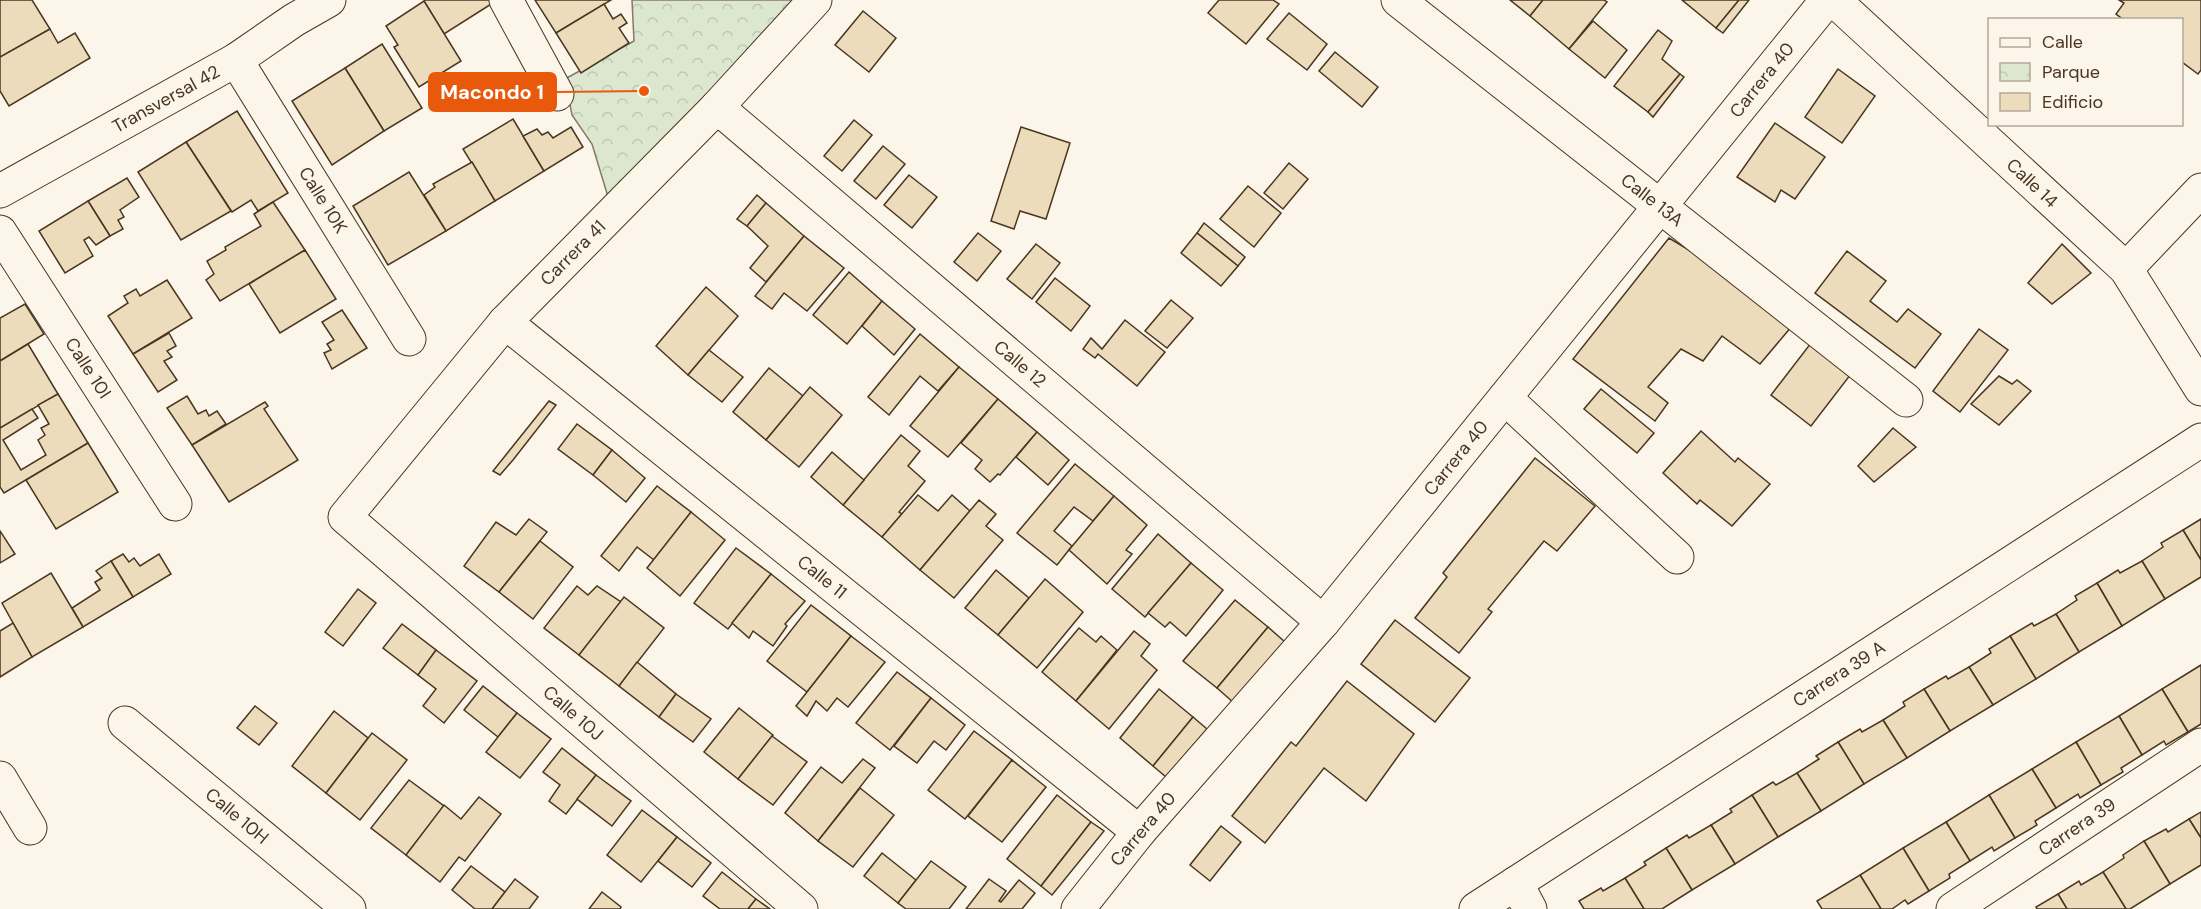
<svg xmlns="http://www.w3.org/2000/svg" width="2201" height="909" viewBox="0 0 2201 909" font-family="'DM Sans',sans-serif">
	<style>
		.park { fill: url(#park-crowns); stroke: #887966; stroke-width: 1.5 }
		.building { fill: #ecdcbc; stroke: #4a3520; stroke-width: 1.5 }
		.lines { fill: none; stroke-linecap: round; stroke-linejoin: round }
		.minor-casing { stroke: #4a3520; stroke-width: 35 }
		.minor { stroke: #fbf6e9; stroke-width: 33 }
		.labels { text-anchor: middle; stroke-width: 4.5; stroke-linejoin: round; paint-order: stroke }
		.street-label { font-size: 18px; fill: #4a3520; stroke: #fbf6e9 }
		.leader { fill: none; stroke: #e8590c; stroke-width: 2 }
		.callout-dot { fill: #e8590c; stroke: #fbf6e9; stroke-width: 2 }
		.callout { fill: #e8590c; stroke: #e8590c; stroke-width: 2 }
		.callout-label { font-size: 20px; text-anchor: middle; font-weight: bold; fill: #fff }
	</style>
	<defs>
		<pattern id="park-crowns" width="20" height="18" patternUnits="userSpaceOnUse" patternTransform="scale(1.5)"><rect width="20" height="18" fill="#dce7d0"/><path d="M2 6a3 3 0 1 1 6 0M12 15a3 3 0 1 1 6 0" fill="none" stroke="#bec7b2"/></pattern>
	</defs>
	<rect width="100%" height="100%" fill="#fbf6e9"/>
	<polygon class="park" points="632,0 801,0 609,200 592,144 572,115 565,79 634,41"/>
	<g class="building">
		<polygon points="0,0 32,0 50,29 0,57"/>
		<polygon points="425,0 496,0 496,1 444,34 424,1"/>
		<polygon points="535,0 611,0 556,33"/>
		<polygon points="1219,0 1273,0 1279,4 1246,44 1208,13"/>
		<polygon points="1510,0 1543,0 1530,16"/>
		<polygon points="1543,0 1604,0 1607,2 1569,49 1530,16"/>
		<polygon points="1682,0 1739,0 1716,28"/>
		<polygon points="1739,0 1749,0 1723,33 1716,28"/>
		<polygon points="2119,0 2201,0 2201,70 2198,74 2182,62 2182,20 2124,20 2116,14 2124,3"/>
		<polygon points="424,1 461,61 419,87 394,47 398,45 386,26"/>
		<polygon points="604,4 613,19 621,14 627,23 619,28 629,43 581,73 556,33"/>
		<polygon points="863,11 896,38 869,72 835,45"/>
		<polygon points="1289,13 1327,44 1307,70 1267,39"/>
		<polygon points="1593,21 1627,50 1605,78 1569,49"/>
		<polygon points="50,29 58,43 75,33 90,58 9,106 0,91 0,57"/>
		<polygon points="1658,30 1672,41 1662,59 1680,74 1648,112 1614,86"/>
		<polygon points="382,44 422,108 384,131 345,68"/>
		<polygon points="1335,52 1378,87 1362,107 1319,71"/>
		<polygon points="345,68 384,131 332,165 292,101"/>
		<polygon points="1838,69 1875,96 1842,143 1805,117"/>
		<polygon points="1680,74 1684,77 1653,117 1648,112"/>
		<polygon points="237,111 288,193 258,211 251,200 232,212 186,142"/>
		<polygon points="513,119 544,171 495,201 463,149"/>
		<polygon points="854,120 872,135 842,171 824,156"/>
		<polygon points="1775,123 1825,157 1795,199 1781,190 1775,202 1737,177"/>
		<polygon points="571,127 583,147 544,171 523,136 537,129 542,135 548,132 553,138"/>
		<polygon points="1021,127 1070,143 1046,219 1020,211 1014,229 991,221"/>
		<polygon points="186,142 231,211 181,240 138,172"/>
		<polygon points="883,146 905,164 876,199 854,181"/>
		<polygon points="472,162 495,201 446,231 424,195 435,187 433,184"/>
		<polygon points="1289,163 1308,179 1283,209 1264,193"/>
		<polygon points="409,172 446,231 388,265 353,206"/>
		<polygon points="909,175 937,197 912,228 884,205"/>
		<polygon points="127,178 139,197 120,210 124,217 118,220 123,229 110,236 88,201"/>
		<polygon points="1248,186 1281,213 1254,247 1220,219"/>
		<polygon points="757,195 766,203 747,226 737,219"/>
		<polygon points="88,201 110,236 96,245 89,237 84,240 93,256 65,273 39,231"/>
		<polygon points="273,202 305,250 220,301 206,280 214,274 207,261 226,250 225,247 261,226 254,214"/>
		<polygon points="766,203 804,236 766,282 750,268 768,246 747,226"/>
		<polygon points="1204,223 1245,257 1238,266 1197,233"/>
		<polygon points="978,233 1001,251 977,281 954,262"/>
		<polygon points="1197,233 1238,266 1221,286 1181,253"/>
		<polygon points="804,236 844,268 807,311 784,293 772,309 755,296"/>
		<polygon points="1669,238 1722,270 1792,326 1760,364 1722,336 1703,361 1681,349 1648,387 1668,403 1655,421 1573,359"/>
		<polygon points="1036,244 1060,263 1032,299 1007,279"/>
		<polygon points="2062,244 2091,273 2052,304 2028,283"/>
		<polygon points="305,250 336,299 280,333 249,284"/>
		<polygon points="1847,251 1886,281 1870,301 1897,322 1908,309 1941,334 1915,368 1815,293"/>
		<polygon points="849,272 882,301 847,344 813,315"/>
		<polygon points="1055,278 1090,306 1071,331 1036,302"/>
		<polygon points="167,280 192,318 133,354 108,316 128,303 124,296 136,289 140,296"/>
		<polygon points="706,287 738,316 688,375 656,346"/>
		<polygon points="1171,300 1193,318 1167,348 1145,331"/>
		<polygon points="882,301 915,329 894,355 862,326"/>
		<polygon points="25,304 44,334 0,361 0,318"/>
		<polygon points="342,310 367,348 332,369 324,353 331,350 327,344 334,340 322,322"/>
		<polygon points="1125,320 1165,352 1137,386 1098,354 1095,358 1083,349 1091,338 1102,349"/>
		<polygon points="1979,329 2008,350 1960,412 1933,391"/>
		<polygon points="169,333 176,346 167,351 172,357 164,361 177,380 158,392 133,354"/>
		<polygon points="920,334 959,367 938,391 920,376 889,415 868,397"/>
		<polygon points="1811,343 1851,374 1811,426 1771,395"/>
		<polygon points="28,344 58,394 0,428 0,361"/>
		<polygon points="709,350 743,377 722,402 688,375"/>
		<polygon points="959,367 998,399 948,457 910,426"/>
		<polygon points="769,368 803,396 766,440 733,412"/>
		<polygon points="1999,376 2012,384 2017,380 2031,391 1999,425 1971,404"/>
		<polygon points="810,387 842,415 799,467 766,440"/>
		<polygon points="1601,389 1654,433 1637,453 1584,409"/>
		<polygon points="58,394 88,443 4,493 0,487 0,428 32,409 38,418 3,440 21,470 46,455 38,440 45,435 41,428 49,424 38,405"/>
		<polygon points="187,396 198,414 206,410 209,416 217,411 226,424 192,445 167,408"/>
		<polygon points="998,399 1037,432 1000,475 998,474 990,482 975,469 982,460 961,443"/>
		<polygon points="549,401 556,405 513,460 500,475 493,471"/>
		<polygon points="265,402 268,406 264,409 298,460 229,502 192,445"/>
		<polygon points="577,424 612,450 593,475 558,449"/>
		<polygon points="1893,428 1916,447 1874,482 1858,466"/>
		<polygon points="1701,431 1735,462 1738,458 1770,484 1732,526 1700,500 1697,504 1663,473"/>
		<polygon points="1037,432 1069,460 1048,485 1016,457"/>
		<polygon points="901,435 920,451 908,466 925,481 899,512 902,514 882,537 843,505"/>
		<polygon points="88,443 118,492 56,529 26,480"/>
		<polygon points="612,450 645,478 626,502 593,475"/>
		<polygon points="832,452 864,480 843,505 811,477"/>
		<polygon points="1535,458 1595,506 1557,551 1544,541 1488,609 1492,612 1459,653 1415,618 1447,577 1443,573"/>
		<polygon points="1075,464 1114,496 1093,521 1074,507 1054,531 1072,546 1057,565 1017,533"/>
		<polygon points="657,486 691,512 654,560 637,547 619,571 601,556"/>
		<polygon points="918,495 938,511 952,495 970,511 920,570 882,537"/>
		<polygon points="1114,496 1147,525 1126,550 1132,554 1107,584 1069,550"/>
		<polygon points="979,500 996,514 986,526 1003,540 954,598 920,570"/>
		<polygon points="691,512 725,540 680,596 647,568"/>
		<polygon points="529,519 547,532 499,592 464,566 496,522 516,535"/>
		<polygon points="2201,519 2201,560 2183,530"/>
		<polygon points="2183,530 2201,560 2201,577 2165,599 2142,561 2163,547 2161,543"/>
		<polygon points="0,531 15,554 0,563"/>
		<polygon points="1158,534 1191,563 1145,617 1112,589"/>
		<polygon points="540,541 573,567 533,619 499,592"/>
		<polygon points="736,548 771,574 728,629 694,603"/>
		<polygon points="123,554 129,562 134,558 140,566 159,554 171,574 133,597 111,561"/>
		<polygon points="111,561 133,597 83,627 72,608 100,590 95,582 102,578 96,571"/>
		<polygon points="2142,561 2165,599 2122,626 2097,583 2118,570 2120,573"/>
		<polygon points="1191,563 1223,590 1186,636 1170,622 1165,627 1148,613"/>
		<polygon points="996,570 1029,598 998,635 965,608"/>
		<polygon points="51,573 83,627 32,657 2,603"/>
		<polygon points="771,574 805,601 785,624 787,626 773,646 753,631 749,638 732,623"/>
		<polygon points="1045,579 1083,612 1037,668 998,635"/>
		<polygon points="2097,583 2122,626 2079,652 2056,614 2077,600 2075,596"/>
		<polygon points="577,586 588,595 597,586 621,602 579,655 544,628"/>
		<polygon points="358,589 376,603 343,646 325,632"/>
		<polygon points="624,597 664,628 619,686 579,655"/>
		<polygon points="1235,600 1268,627 1217,688 1183,661"/>
		<polygon points="811,605 851,636 807,692 767,661"/>
		<polygon points="2056,614 2079,652 2036,679 2010,636 2032,623 2034,626"/>
		<polygon points="1395,620 1470,678 1435,722 1361,664"/>
		<polygon points="13,623 32,657 0,677 0,631"/>
		<polygon points="402,624 436,650 418,675 383,648"/>
		<polygon points="1268,627 1285,642 1234,703 1217,688"/>
		<polygon points="1079,628 1096,642 1101,636 1117,650 1076,701 1042,672"/>
		<polygon points="1134,631 1150,644 1141,656 1157,670 1109,729 1076,701"/>
		<polygon points="851,636 885,662 848,707 837,698 827,711 816,701 807,716 796,706"/>
		<polygon points="2010,636 2036,679 1993,705 1969,667 1991,653 1989,649"/>
		<polygon points="436,650 477,681 444,723 423,706 436,689 418,675"/>
		<polygon points="637,662 676,694 659,717 619,686"/>
		<polygon points="2201,665 2201,724 2188,732 2162,689"/>
		<polygon points="1969,667 1993,705 1950,731 1924,689 1946,676 1948,679"/>
		<polygon points="897,672 931,698 890,750 856,723"/>
		<polygon points="1347,681 1414,734 1366,801 1324,768 1265,843 1232,816 1291,742 1296,746"/>
		<polygon points="483,686 517,713 498,737 464,710"/>
		<polygon points="1159,689 1193,717 1153,766 1120,738"/>
		<polygon points="1924,689 1950,731 1907,758 1883,720 1905,706 1903,702"/>
		<polygon points="2162,689 2188,732 2166,745 2164,741 2142,755 2119,716"/>
		<polygon points="676,694 711,719 693,742 659,717"/>
		<polygon points="931,698 965,725 946,750 934,741 917,763 894,746"/>
		<polygon points="255,706 277,723 259,745 237,728"/>
		<polygon points="739,708 773,735 738,779 704,752"/>
		<polygon points="334,711 368,738 326,793 292,766"/>
		<polygon points="517,713 551,739 520,778 486,752"/>
		<polygon points="2119,716 2142,755 2121,768 2123,772 2101,785 2076,742"/>
		<polygon points="1193,717 1207,729 1166,777 1153,766"/>
		<polygon points="1883,720 1907,758 1864,784 1838,742 1860,729 1862,732"/>
		<polygon points="974,731 1012,760 965,819 928,790"/>
		<polygon points="372,733 407,760 360,820 326,793"/>
		<polygon points="772,736 807,762 773,805 738,779"/>
		<polygon points="1838,742 1864,784 1821,811 1797,773 1819,759 1816,756"/>
		<polygon points="2076,742 2101,785 2080,798 2078,794 2056,808 2032,769"/>
		<polygon points="562,748 596,775 566,814 549,801 560,785 543,772"/>
		<polygon points="863,759 875,768 818,841 785,813 821,767 842,783"/>
		<polygon points="1012,760 1046,787 1002,842 968,816"/>
		<polygon points="2032,769 2056,808 2035,821 2037,825 2015,838 1989,795"/>
		<polygon points="1797,773 1821,811 1778,837 1752,795 1773,782 1776,785"/>
		<polygon points="596,775 631,801 612,826 577,799"/>
		<polygon points="409,780 444,806 406,855 371,828"/>
		<polygon points="860,788 894,815 853,867 818,841"/>
		<polygon points="1057,795 1091,822 1041,886 1007,859"/>
		<polygon points="1752,795 1778,837 1735,864 1711,825 1732,812 1730,809"/>
		<polygon points="1989,795 2015,838 1994,851 1992,847 1970,861 1946,822"/>
		<polygon points="479,797 501,814 465,861 459,857 440,882 406,855 444,805 461,819"/>
		<polygon points="642,810 677,837 641,882 607,855"/>
		<polygon points="2201,812 2201,838 2189,819"/>
		<polygon points="2189,819 2201,838 2201,865 2170,884 2144,841 2166,829 2168,832"/>
		<polygon points="1091,822 1104,831 1052,895 1041,886"/>
		<polygon points="1946,822 1970,861 1949,874 1950,878 1929,891 1903,848"/>
		<polygon points="1711,825 1735,864 1692,890 1666,848 1687,835 1689,838"/>
		<polygon points="1221,826 1241,842 1210,881 1190,865"/>
		<polygon points="677,837 711,863 692,887 658,861"/>
		<polygon points="2144,841 2170,884 2130,909 2126,909 2103,872 2124,858 2123,855"/>
		<polygon points="1666,848 1692,890 1662,909 1644,909 1625,878 1646,865 1644,862"/>
		<polygon points="1903,848 1929,891 1908,904 1905,900 1892,909 1881,909 1860,875"/>
		<polygon points="882,853 916,880 898,903 864,876"/>
		<polygon points="931,861 966,887 949,909 906,909 898,903"/>
		<polygon points="471,866 505,892 492,909 475,909 452,890"/>
		<polygon points="722,872 756,899 748,909 720,909 703,896"/>
		<polygon points="2103,872 2126,909 2067,909 2058,894 2079,881 2081,885"/>
		<polygon points="1860,875 1881,909 1822,909 1817,901"/>
		<polygon points="1625,878 1644,909 1584,909 1579,901 1601,888 1603,891"/>
		<polygon points="515,879 538,897 529,909 492,909"/>
		<polygon points="989,879 1006,891 999,901 1001,902 1019,880 1035,893 1022,909 966,909"/>
		<polygon points="602,892 621,907 620,909 589,909"/>
		<polygon points="2058,894 2067,909 2037,909 2036,907"/>
		<polygon points="756,899 770,909 748,909"/>
	</g>
	<g class="lines">
		<g class="minor-casing">
			<g id="minor">
				<polyline points="506,0 557,94"/>
				<polyline points="1398,0 1906,400"/>
				<polyline points="1834,0 2126,269 2201,389"/>
				<polyline points="236,60 409,339"/>
				<polyline points="717,107 1323,622"/>
				<polyline points="0,191 236,60 294,20 329,0"/>
				<polyline points="0,232 175,504"/>
				<polyline points="2126,269 2201,190"/>
				<polyline points="505,322 1139,832"/>
				<polyline points="1505,398 1677,557"/>
				<polyline points="125,723 349,909"/>
				<polyline points="0,778 30,828"/>
				<polyline points="1516,883 1530,909"/>
				<polyline points="801,909 345,517 505,322 717,107 815,0"/>
				<polyline points="1078,909 1139,832 1323,622 1827,0"/>
				<polyline points="1476,909 2201,440"/>
				<polyline points="1953,909 2201,745"/>
			</g>
		</g>
		<use href="#minor" class="minor"/>
	</g>
	<g class="labels">
		<g class="street-label">
			<text transform="translate(1762 80) rotate(-51)" y="6">Carrera 40</text>
			<text transform="translate(166 99) rotate(-29)" y="6">Transversal 42</text>
			<text transform="translate(2032 183) rotate(43)" y="6">Calle 14</text>
			<text transform="translate(323 200) rotate(58)" y="6">Calle 10K</text>
			<text transform="translate(1652 200) rotate(38)" y="6">Calle 13A</text>
			<text transform="translate(573 253) rotate(-45)" y="6">Carrera 41</text>
			<text transform="translate(1020 364) rotate(40)" y="6">Calle 12</text>
			<text transform="translate(88 368) rotate(57)" y="6">Calle 10I</text>
			<text transform="translate(1456 458) rotate(-51)" y="6">Carrera 40</text>
			<text transform="translate(822 577) rotate(39)" y="6">Calle 11</text>
			<text transform="translate(1839 674) rotate(-33)" y="6">Carrera 39 A</text>
			<text transform="translate(573 713) rotate(41)" y="6">Calle 10J</text>
			<text transform="translate(237 816) rotate(40)" y="6">Calle 10H</text>
			<text transform="translate(2077 827) rotate(-34)" y="6">Carrera 39</text>
			<text transform="translate(1143 829) rotate(-50)" y="6">Carrera 40</text>
		</g>
	</g>
	<path class="leader" d="M644 91L556 92"/>
	<circle class="callout-dot" cx="644" cy="91" r="6"/>
	<rect class="callout" x="429" y="73" width="127" height="38" rx="6"/>
	<g class="callout-label">
		<text x="492" y="99">Macondo 1</text>
	</g>
	<rect x="1988" y="18" width="195" height="108" fill="#fbf6e9" stroke="#b4a999" stroke-width="1.5"/>
	<rect x="2000" y="38" width="30" height="9" fill="#fbf6e9" stroke="#b4a999" stroke-width="1.5"/>
	<text x="2042" y="48" font-size="18" fill="#4a3520">Calle</text>
	<rect x="2000" y="63" width="30" height="18" fill="url(#park-crowns)" stroke="#b4a999" stroke-width="1.5"/>
	<text x="2042" y="78" font-size="18" fill="#4a3520">Parque</text>
	<rect x="2000" y="93" width="30" height="18" fill="#ecdcbc" stroke="#b4a999" stroke-width="1.5"/>
	<text x="2042" y="108" font-size="18" fill="#4a3520">Edificio</text>
</svg>
